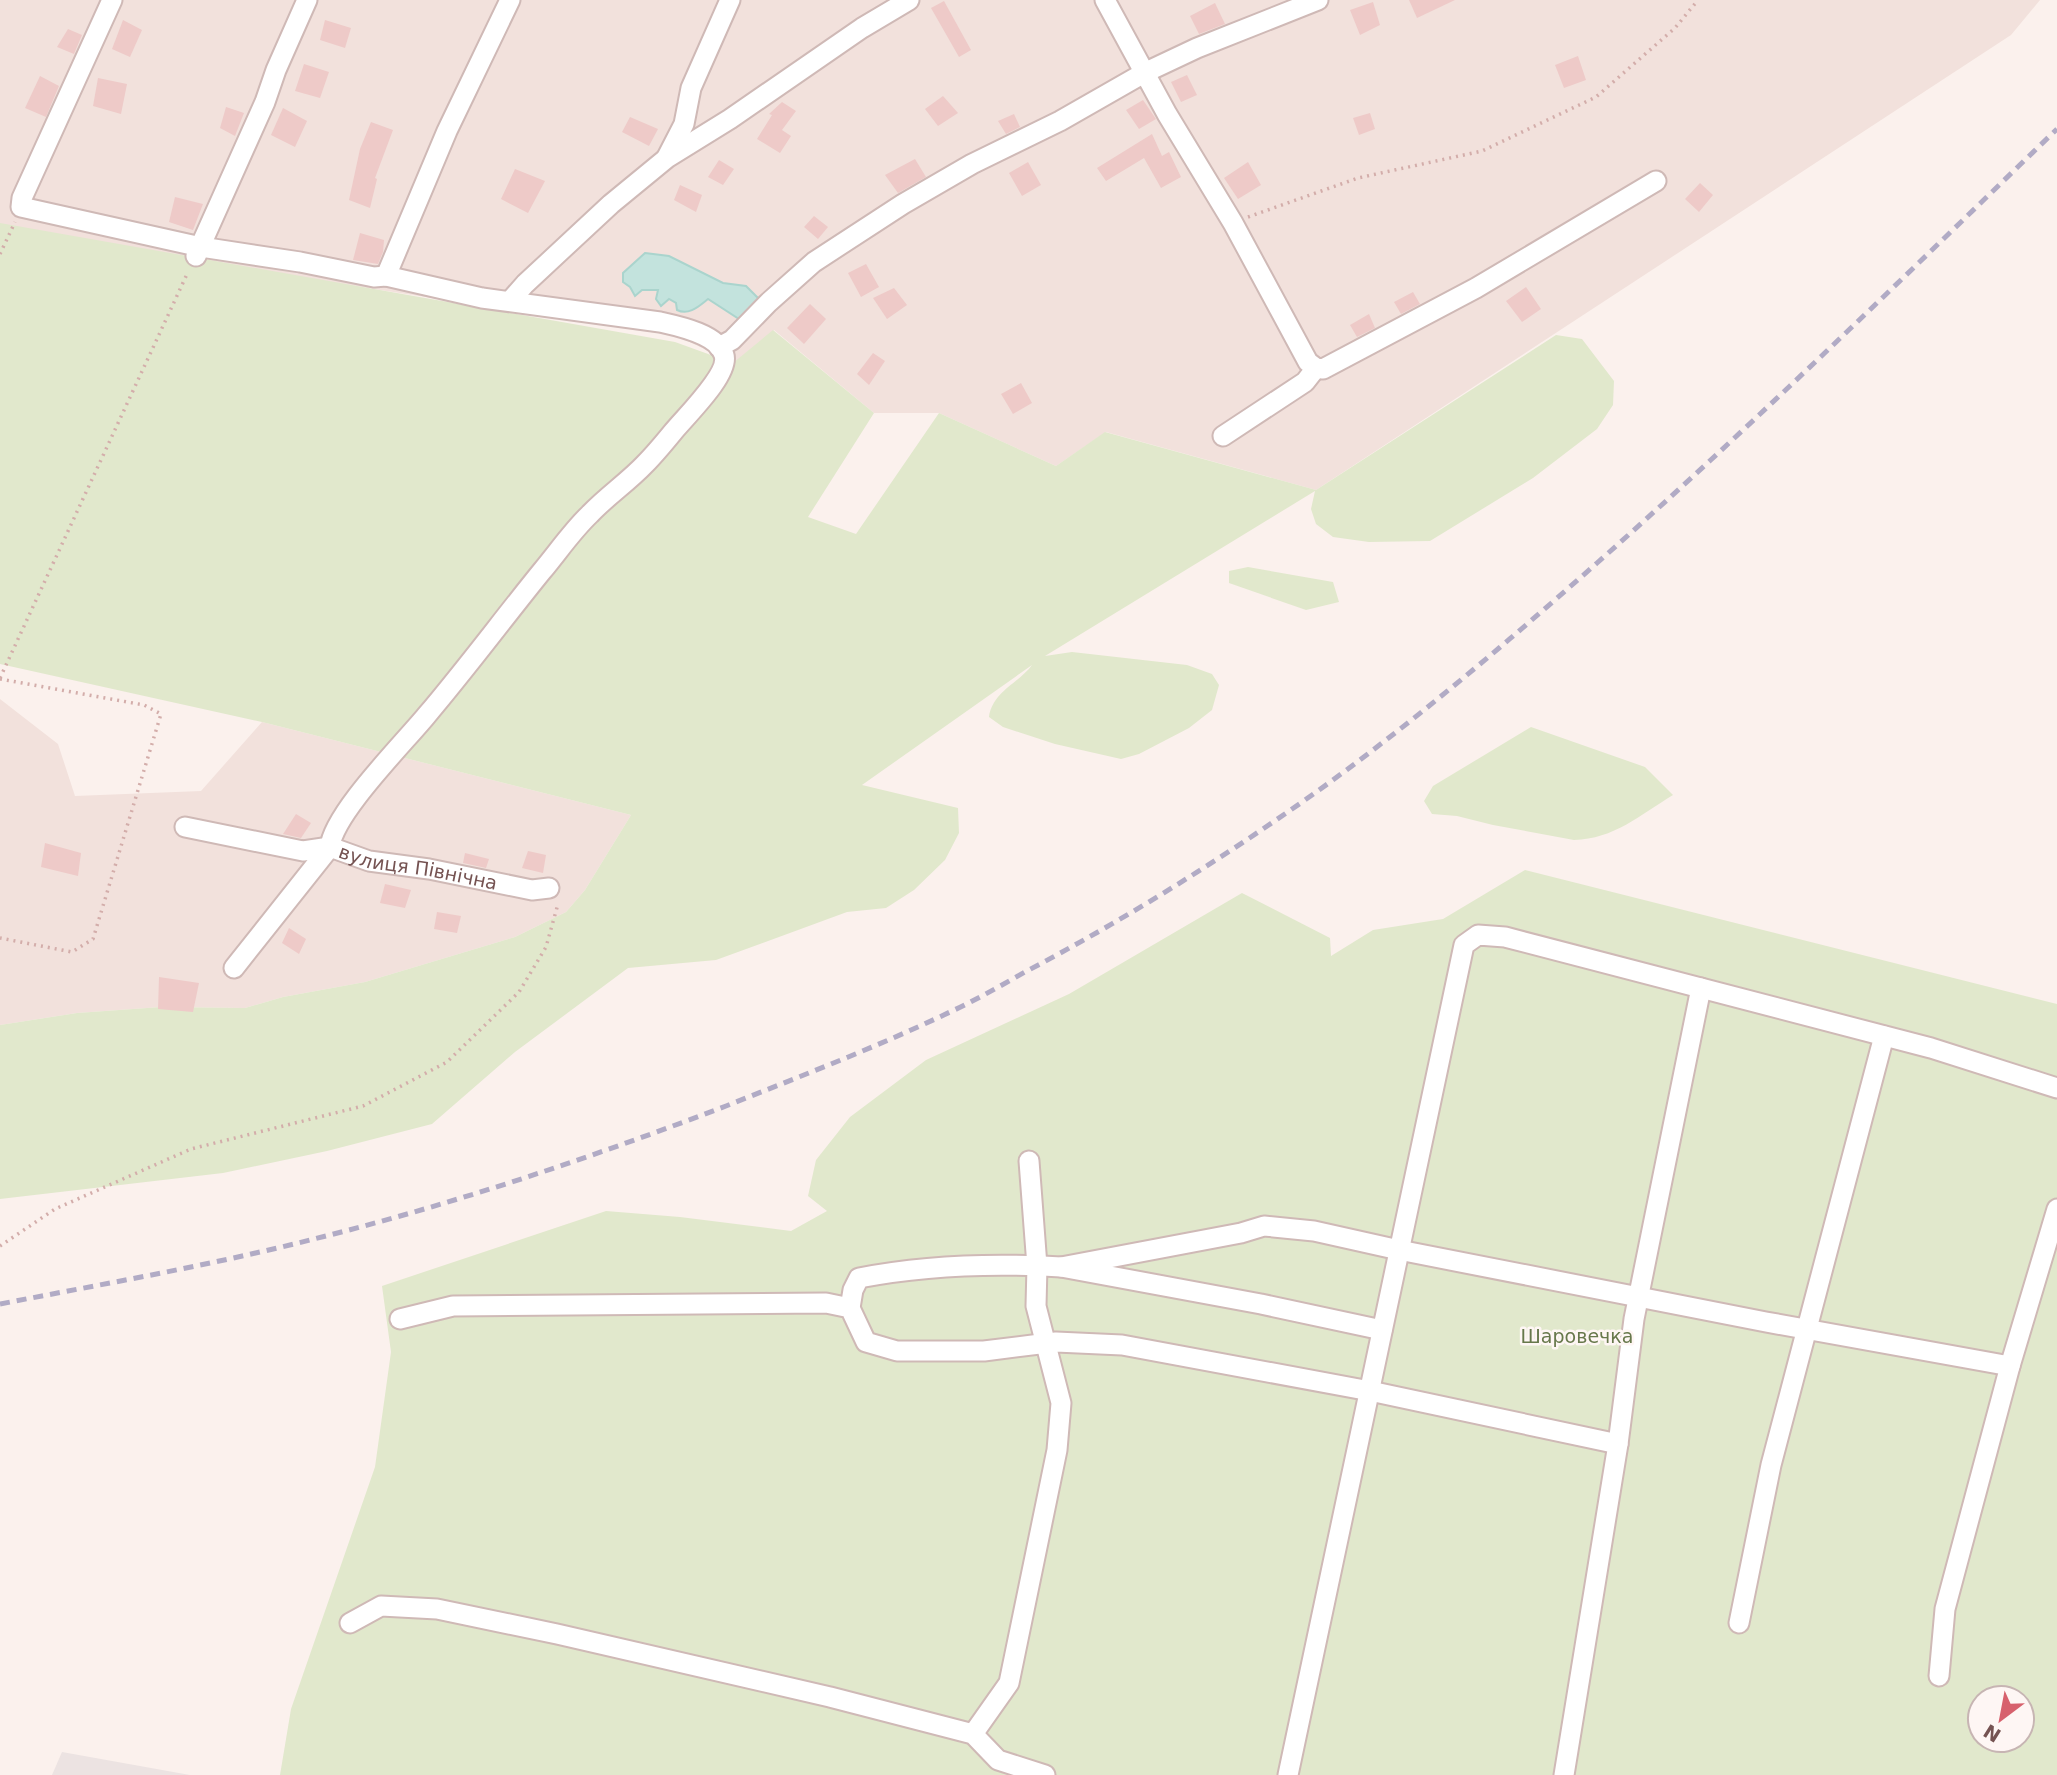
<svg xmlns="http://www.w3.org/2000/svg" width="2057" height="1775" viewBox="0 0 2057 1775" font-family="'DejaVu Sans',sans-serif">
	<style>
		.residential { fill: #f2e1dc }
		.industrial { fill: #ece3e2 }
		.green { fill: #e1e8cc; fill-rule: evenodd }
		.water { fill: #c3e3dd; stroke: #aad4cd; stroke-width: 2 }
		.building { fill: #eecac8 }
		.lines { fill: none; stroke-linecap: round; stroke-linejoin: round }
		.minor-casing { stroke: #cfb9b6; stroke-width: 23 }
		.path { stroke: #d3adaa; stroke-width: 3.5; stroke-dasharray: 2 5; stroke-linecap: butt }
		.minor { stroke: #fff; stroke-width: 19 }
		.rail { stroke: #b1abc5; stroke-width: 5; stroke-dasharray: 10 7; stroke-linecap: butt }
		.labels { text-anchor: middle; stroke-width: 5; stroke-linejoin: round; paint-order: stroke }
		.street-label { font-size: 19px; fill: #755352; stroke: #fef6f4 }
		.park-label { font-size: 19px; fill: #67784b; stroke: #fef6f4 }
	</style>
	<rect width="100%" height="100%" fill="#fbf1ed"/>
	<g class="residential">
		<polygon points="0,0 2040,0 2011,35 1316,490 1106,432 1056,466 939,413 874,413 774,330 734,363 677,336 0,231"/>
		<polygon points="0,699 58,744 75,796 201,791 262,722 631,815 585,890 566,912 515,937 365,982 283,997 245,1008 161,1007 77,1013 0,1025"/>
	</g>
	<polygon class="industrial" points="62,1752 190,1775 52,1775"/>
	<g class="green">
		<path d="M0,223L675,342L733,363L773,330L874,413L808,517L856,534L939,413L1056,466L1105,432L1316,490L1556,335L1582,339L1614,381L1613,405L1597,429L1533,478L1430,541L1369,542L1333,537L1316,524L1311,509L1315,491L1045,656L1072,652L1187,665L1212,674L1219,685L1212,710L1189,728L1139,754L1121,759L1055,744L1003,727L989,717C992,692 1020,682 1032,665L862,785L958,808L959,833L945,860L914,890L886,908L847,912L716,960L628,968L515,1052L432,1124L327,1151L223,1173L0,1199V1025L77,1013L161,1007L245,1008L283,997L365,982L515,937L566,912L585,890L631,815L262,722L0,664Z"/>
		<polygon points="1248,567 1333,582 1339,602 1306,610 1229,583 1229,571"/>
		<path d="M1531,727L1645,767L1673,795C1640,815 1614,839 1574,840L1493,825L1457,816L1432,814L1424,801L1433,786Z"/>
		<path d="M1525,870L2057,1004V1775H280L291,1709L375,1467L391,1352L382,1286L606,1211L680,1217L791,1231L827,1211L808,1196L816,1160L850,1117L926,1060L1069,994L1242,893L1330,938L1331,956L1373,930L1443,919ZM1980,1698H2022V1740H1980Z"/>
	</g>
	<path class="water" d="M645,253L669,256L723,283L746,286L758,298V305L739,319L708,299C699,306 689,316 677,310L676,303L669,299L661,306L656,299L658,290H642L635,296L630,287L623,282V273Z"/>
	<g class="building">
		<polygon points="1409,0 1455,0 1417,18"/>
		<polygon points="944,1 971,50 959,57 931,8"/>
		<polygon points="1373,2 1380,25 1360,35 1350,10"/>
		<polygon points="1215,3 1225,24 1199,34 1190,16"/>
		<polygon points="123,20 142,30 130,57 112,49"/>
		<polygon points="325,20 351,28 345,48 320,40"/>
		<polygon points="68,29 82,35 74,54 57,47"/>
		<polygon points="1578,56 1586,80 1564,88 1555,65"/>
		<polygon points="304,64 329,72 320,98 295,91"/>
		<polygon points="1187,75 1197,95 1181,102 1171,82"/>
		<polygon points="40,76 59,86 46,117 25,108"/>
		<polygon points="98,78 127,84 121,114 93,106"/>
		<polygon points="943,96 958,113 938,126 925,109"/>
		<polygon points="1143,100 1156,119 1139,129 1126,110"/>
		<polygon points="782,102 796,111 782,130 791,136 780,153 757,139 772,115 769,114"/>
		<polygon points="226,107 244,113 235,136 220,128"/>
		<polygon points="283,108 307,121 295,147 271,135"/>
		<polygon points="1370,113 1375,129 1359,135 1353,118"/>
		<polygon points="1014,114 1020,127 1006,134 998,121"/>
		<polygon points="630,117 658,129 649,146 622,132"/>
		<polygon points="371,122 393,130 375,178 377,179 370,208 349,200 360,149"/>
		<polygon points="1152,134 1162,156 1169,152 1181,177 1161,188 1144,158 1106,181 1097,168"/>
		<polygon points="915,159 926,177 898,193 885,175"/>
		<polygon points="719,160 734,169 723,185 708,177"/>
		<polygon points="1028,162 1041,185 1022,196 1009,173"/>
		<polygon points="1248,162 1261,185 1238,199 1224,178"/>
		<polygon points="515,169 545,181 528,213 501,199"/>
		<polygon points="1700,183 1713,195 1699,212 1685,199"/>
		<polygon points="680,185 702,195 696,212 674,200"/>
		<polygon points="175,197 203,204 193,230 169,222"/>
		<polygon points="814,216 828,227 818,239 804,227"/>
		<polygon points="360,233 384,240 383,252 378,264 353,260"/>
		<polygon points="866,264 879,287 861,297 848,273"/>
		<polygon points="1526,287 1541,309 1522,322 1506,301"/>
		<polygon points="894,288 907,305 887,319 873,298"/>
		<polygon points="1413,292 1420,304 1401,314 1394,302"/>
		<polygon points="810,304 826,319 804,344 787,328"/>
		<polygon points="1369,314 1375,328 1357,337 1350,325"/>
		<polygon points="873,353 885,361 869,385 857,374"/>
		<polygon points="1021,383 1032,403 1013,414 1001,394"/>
		<polygon points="296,814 311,823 301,838 283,834"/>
		<polygon points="45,843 81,853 78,876 41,867"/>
		<polygon points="528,851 546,855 543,873 522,868"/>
		<polygon points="465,853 489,859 486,868 463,863"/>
		<polygon points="385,884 411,890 405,908 380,903"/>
		<polygon points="437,912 461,916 457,933 434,929"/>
		<polygon points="289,928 306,939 299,954 282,943"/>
		<polygon points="159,977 199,983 193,1012 158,1009"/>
	</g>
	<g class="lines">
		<g class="minor-casing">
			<g id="minor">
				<path id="s1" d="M112,0L22,198L21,207L201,247L300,262L374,277L386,276L482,298L660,322C678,326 718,334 724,355C730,374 685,417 673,432C664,443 655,454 645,464C628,482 607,496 590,514C572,531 558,552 542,571C503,619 466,669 426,716C403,744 333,814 330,847L369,861L429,869L532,890L549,888"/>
				<polyline points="1105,0 1167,114 1233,223 1308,362 1316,368 1323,369 1476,288 1656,181"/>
				<polyline points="667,157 684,124 691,88 730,0"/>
				<polyline points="196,256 265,102 276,70 307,0"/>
				<polyline points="386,276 447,131 510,0"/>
				<polyline points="510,301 525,284 611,204 667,158 730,119 862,28 909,0"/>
				<polyline points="719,347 732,340 768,303 814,262 903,204 972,164 1060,121 1144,73 1197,48 1318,0"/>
				<polyline points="1223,436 1305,382 1316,368"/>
				<polyline points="185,827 303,851 330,847"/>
				<polyline points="234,968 330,847"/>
				<polyline points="1061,1267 1241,1233 1264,1226 1314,1231 1399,1250 1766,1322 2010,1366"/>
				<path d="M850,1308L853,1290L859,1278C926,1265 993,1263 1061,1267L1261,1304L1382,1330"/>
				<polyline points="400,1319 453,1306 826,1303 850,1308 866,1342 897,1351 984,1351 1056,1342 1122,1345 1370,1391 1618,1444"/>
				<polyline points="350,1623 381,1606 437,1609 557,1634 830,1697 973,1734 998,1760 1045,1775"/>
				<polyline points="1739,1623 1771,1465 1884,1036"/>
				<polyline points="1939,1676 1945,1609 2010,1366 2057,1209"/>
				<polyline points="973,1734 1009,1683 1057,1450 1061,1403 1036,1306 1037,1266 1029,1161"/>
				<polyline points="1288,1775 1464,945 1478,935 1505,937 1931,1048 2057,1088"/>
				<polyline points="1564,1775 1618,1444 1634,1319 1701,988"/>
			</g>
		</g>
		<g class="path">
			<polyline points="1248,217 1358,178 1482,151 1596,97 1675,28 1698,0"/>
			<polyline points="0,254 15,222"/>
			<polyline points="0,678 188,272"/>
			<polyline points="0,679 144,705 161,714 93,939 72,952 0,938"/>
			<polyline points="0,1246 55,1209 191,1149 363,1106 447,1062 519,992 546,947 558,904"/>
		</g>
		<use href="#minor" class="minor"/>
		<path class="rail" d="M0,1304C103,1284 207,1266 310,1240C451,1205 590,1158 726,1106C801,1076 877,1047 950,1012C976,1000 1000,986 1025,972C1122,921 1215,863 1305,800C1407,728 1503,646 1597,563C1755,423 1905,276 2057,129"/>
	</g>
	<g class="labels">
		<g class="street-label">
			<text dy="7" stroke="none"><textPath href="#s1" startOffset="1678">вулиця Північна</textPath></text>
		</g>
		<g class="park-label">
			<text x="1577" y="1343">Шаровечка</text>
		</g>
	</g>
	<g transform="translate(2001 1719) rotate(212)"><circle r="33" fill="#fef6f4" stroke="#c7b5b3" stroke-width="2"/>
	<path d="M0-5L12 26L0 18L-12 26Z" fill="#d7616d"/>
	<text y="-10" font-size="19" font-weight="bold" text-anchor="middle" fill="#755352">N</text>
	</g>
</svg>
